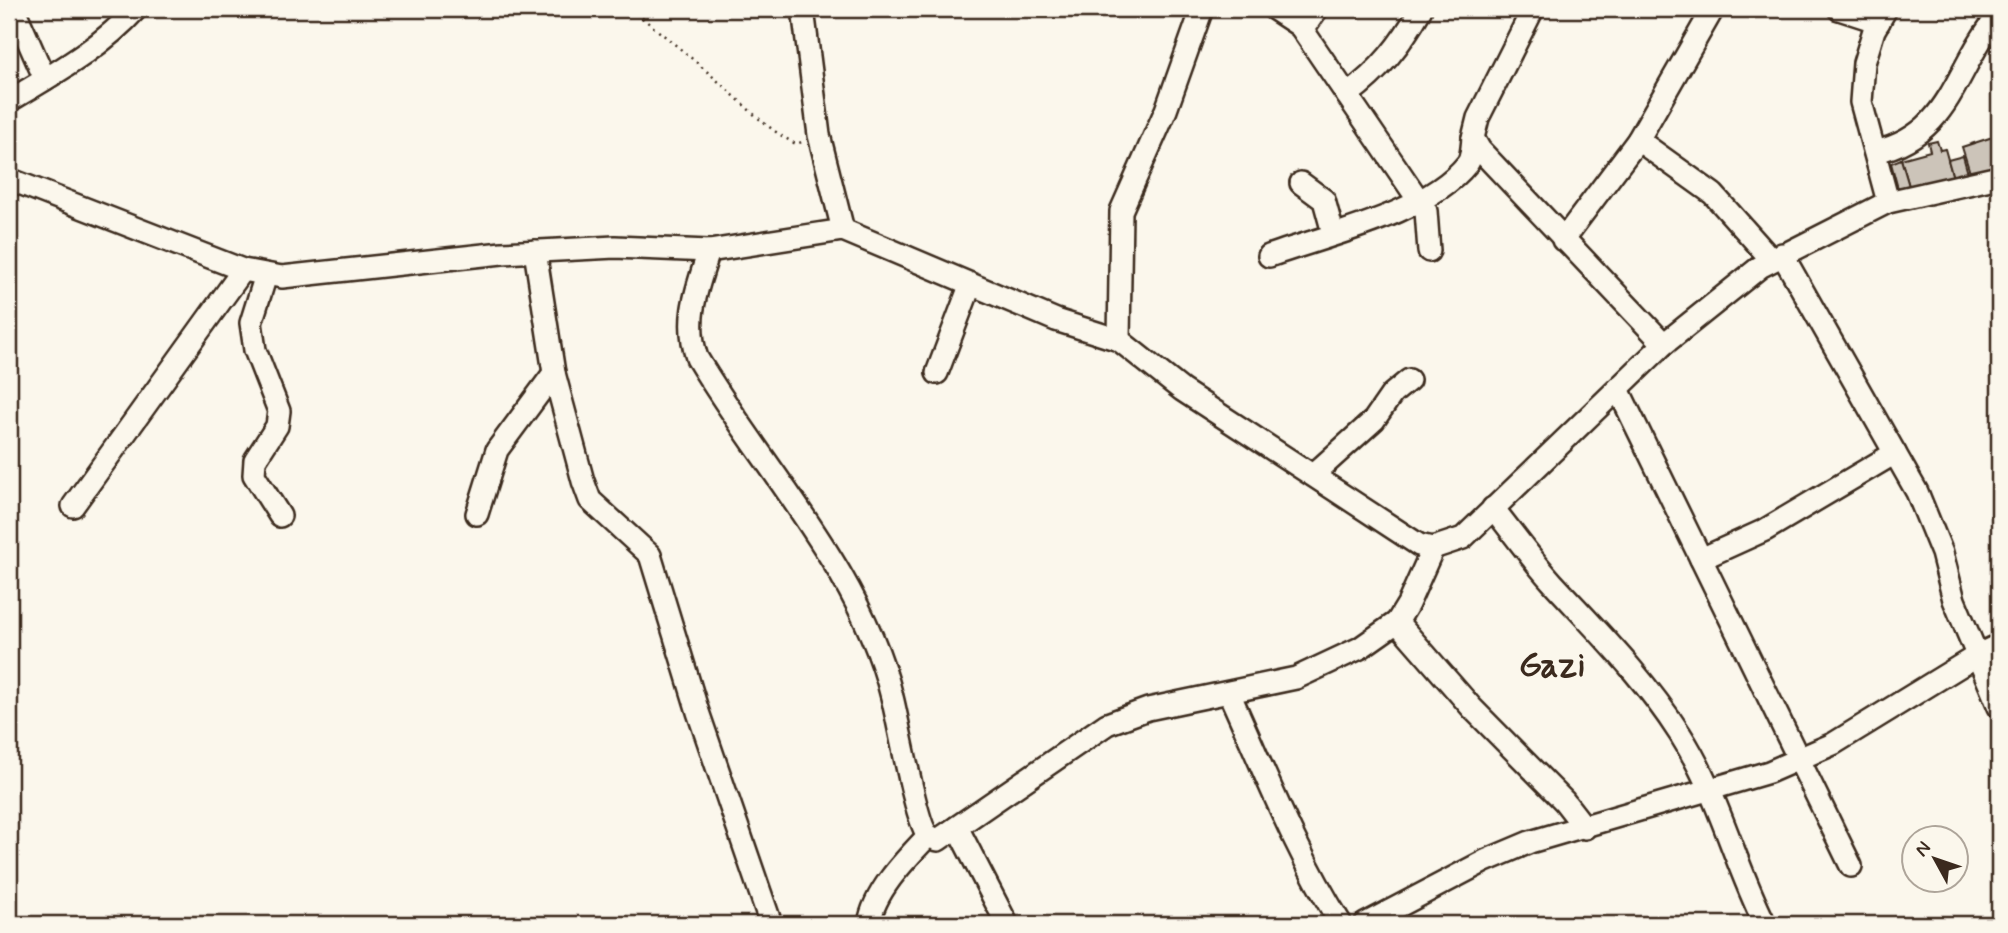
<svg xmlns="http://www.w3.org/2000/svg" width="2008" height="933" viewBox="0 0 2008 933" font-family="Mynerve,sans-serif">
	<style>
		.building { fill: #ccc4b9; stroke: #3b2a1e; stroke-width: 2 }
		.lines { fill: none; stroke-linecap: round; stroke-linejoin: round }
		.minor-casing { stroke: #3b2a1e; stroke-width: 26 }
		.path { stroke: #3b2a1e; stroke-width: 2.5; stroke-dasharray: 2 5; stroke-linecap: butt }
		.minor { stroke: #fbf7ec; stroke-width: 21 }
		.labels { text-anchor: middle; stroke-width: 5; stroke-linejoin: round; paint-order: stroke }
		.district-label { font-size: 35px; font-weight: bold; fill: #3b2a1e; stroke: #fbf7ec }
	</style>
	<rect width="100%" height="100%" fill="#fbf7ec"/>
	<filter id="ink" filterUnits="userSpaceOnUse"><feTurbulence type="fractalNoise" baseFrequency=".0143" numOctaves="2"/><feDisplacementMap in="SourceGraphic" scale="14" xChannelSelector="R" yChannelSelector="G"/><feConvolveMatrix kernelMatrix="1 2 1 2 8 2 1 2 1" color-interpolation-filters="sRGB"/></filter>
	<g filter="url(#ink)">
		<g class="building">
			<polygon points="1999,135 1999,171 1972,179 1962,147"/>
			<polygon points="1937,141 1940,150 1945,149 1954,181 1911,193 1901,159 1930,151 1928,143"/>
			<polygon points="1963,156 1969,177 1954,181 1948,160"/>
			<polygon points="1901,159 1911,193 1900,196 1891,163"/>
		</g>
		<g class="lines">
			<g class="minor-casing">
				<g id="minor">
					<polyline points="14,9 45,79"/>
					<polyline points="803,9 819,135 843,230"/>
					<polyline points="1274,9 1300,26 1308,22 1317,9"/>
					<polyline points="1533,9 1478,118 1473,138 1480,150 1664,344"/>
					<polyline points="1839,9 1879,22"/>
					<polyline points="1886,9 1874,30 1864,63 1861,102 1888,202"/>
					<polyline points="1300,26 1426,211 1429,251"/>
					<path d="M1347,95C1380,71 1401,44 1421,9"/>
					<path d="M9,101C54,74 101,48 136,9"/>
					<polyline points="1638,140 1713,194 1771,259"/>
					<path d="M1875,152C1953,134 1953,69 1999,15"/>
					<polyline points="9,179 243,270 282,277 502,253 615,247 709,251 843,230 1056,320 1119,340 1182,390 1419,545 1433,548 1463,538 1664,344 1760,267 1888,202 1999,177"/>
					<polyline points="1301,183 1324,200 1333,233"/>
					<polyline points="1563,240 1638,140 1713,9"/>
					<polyline points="535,251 554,373 583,481 590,500 650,555 698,712 771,924"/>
					<path d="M709,251C697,289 684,319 697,358C762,467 862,572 892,697C898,719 916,824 928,835C929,836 937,840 938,840L1107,724L1148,709L1296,678L1360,648L1397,622L1408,604L1433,548"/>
					<polyline points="1782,254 1917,492 1942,553 1954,600 1999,707"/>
					<path d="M1269,256C1328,235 1428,213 1467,164C1472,158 1472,146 1473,138"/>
					<polyline points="266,275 251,323 255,350 279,411 277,426 255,460 254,475 280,516"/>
					<polyline points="1119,340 1121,211 1166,110 1202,9"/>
					<polyline points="937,373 970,286"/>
					<polyline points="1618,389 1851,866"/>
					<polyline points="1313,475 1374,420 1392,394 1409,380"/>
					<polyline points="73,506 243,270"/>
					<path d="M1493,508C1513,533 1532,560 1553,583C1600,634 1642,675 1680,734C1719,795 1733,860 1765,924"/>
					<polyline points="477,514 497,450 554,373"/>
					<polyline points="1701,559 1765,530 1895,453"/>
					<polyline points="1397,622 1472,708 1564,801 1585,828"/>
					<path d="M1229,693C1265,772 1295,851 1341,924"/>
					<polyline points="957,827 1007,924"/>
					<path d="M869,924C874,891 906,859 928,836"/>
					<polyline points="1365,924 1485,861 1530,842 1769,772 1833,744 1978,655 1999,645"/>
				</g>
			</g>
			<path class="path" d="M631,9C661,33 691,57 720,83C745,105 766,129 796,144L802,142"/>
			<use href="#minor" class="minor"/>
		</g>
	</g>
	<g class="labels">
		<g class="district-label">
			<text x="1552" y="676">Gazi</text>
		</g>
	</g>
	<rect width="2008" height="933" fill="none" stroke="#fbf7ec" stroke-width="35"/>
	<rect x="18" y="18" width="1973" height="898" fill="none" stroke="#3b2a1e" stroke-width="2.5" filter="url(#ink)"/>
	<g transform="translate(1935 859) rotate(310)"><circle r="33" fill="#fbf7ec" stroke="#aea59a" stroke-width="2"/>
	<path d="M0-5L12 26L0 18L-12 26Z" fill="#3b2a1e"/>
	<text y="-10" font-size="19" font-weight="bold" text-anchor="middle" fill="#3b2a1e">N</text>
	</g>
</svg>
